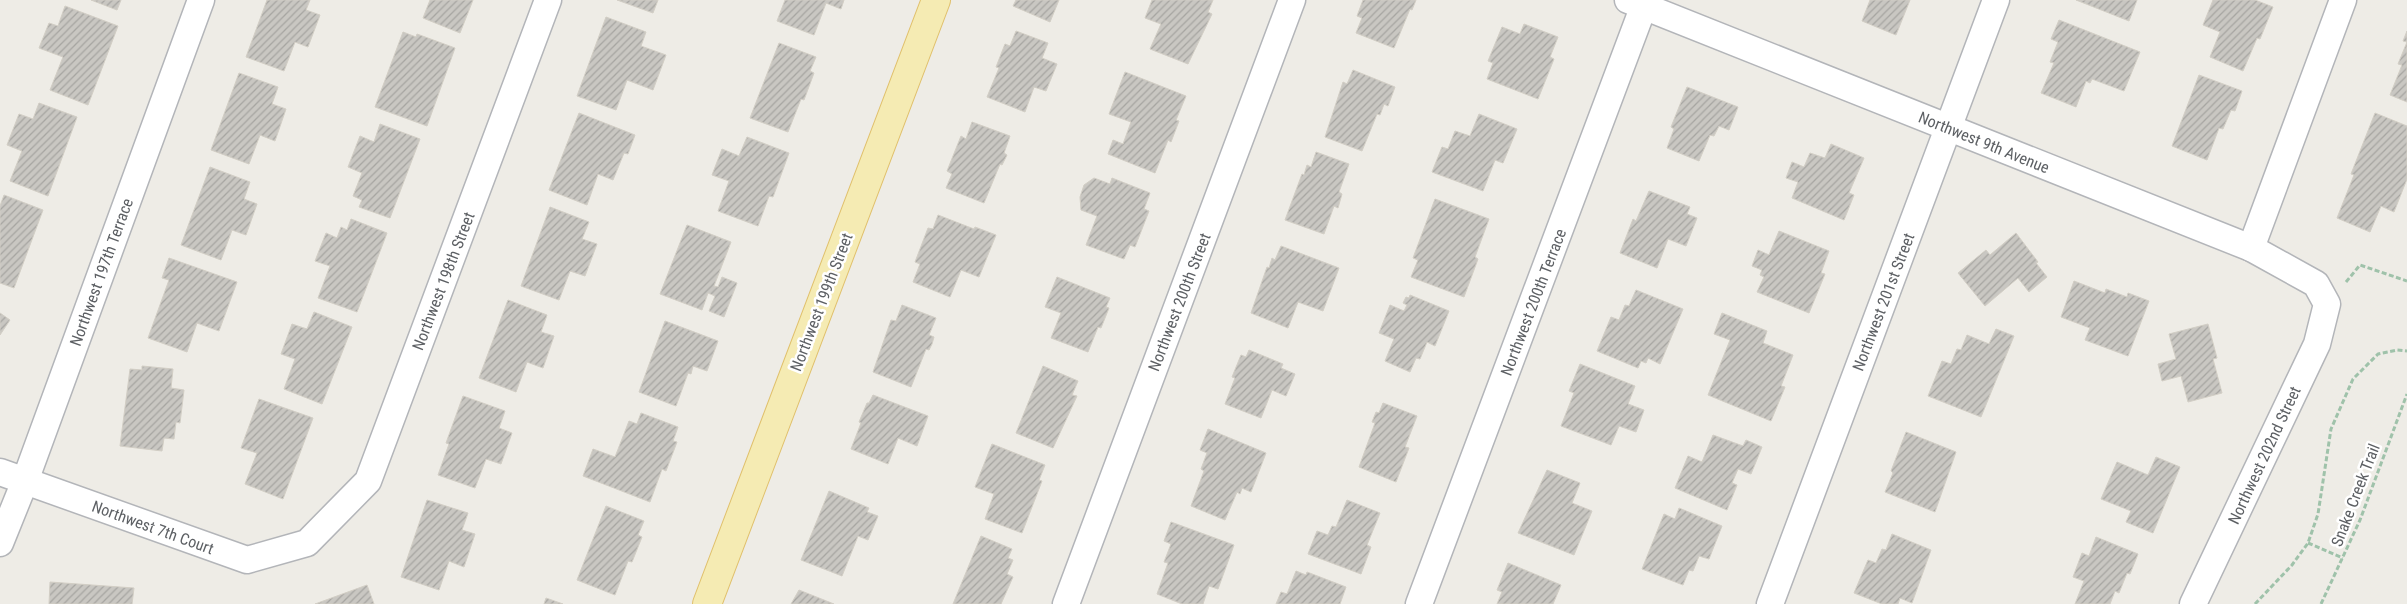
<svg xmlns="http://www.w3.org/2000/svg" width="2407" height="604" viewBox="0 0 2407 604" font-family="'Roboto Condensed',sans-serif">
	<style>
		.building { fill: url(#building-hatch); stroke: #d2cec5 }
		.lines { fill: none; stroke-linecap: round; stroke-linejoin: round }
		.street-casing { stroke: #b3b5b9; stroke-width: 29 }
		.primary-casing { stroke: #e0c06c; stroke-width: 30 }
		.path { stroke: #9fc2aa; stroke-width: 3; stroke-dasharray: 5 2.5; stroke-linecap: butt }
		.street { stroke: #fff; stroke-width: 26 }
		.primary { stroke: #f5ebb3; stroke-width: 28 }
		.labels { text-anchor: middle; stroke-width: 5; stroke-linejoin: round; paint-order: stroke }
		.street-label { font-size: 16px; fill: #5d6064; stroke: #fff }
	</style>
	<defs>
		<pattern id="building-hatch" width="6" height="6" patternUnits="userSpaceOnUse" patternTransform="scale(1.25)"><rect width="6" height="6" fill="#c9c7c2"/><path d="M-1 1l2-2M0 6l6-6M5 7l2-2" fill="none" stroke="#a6a5a1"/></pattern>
	</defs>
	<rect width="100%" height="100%" fill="#eeece6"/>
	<g class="building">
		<polygon points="91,0 121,0 117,10"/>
		<polygon points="267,0 310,0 306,10 320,15 308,47 295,42 284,71 246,57"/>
		<polygon points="430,0 473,0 460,33 423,18"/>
		<polygon points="617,0 658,0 653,13"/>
		<polygon points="785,0 844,0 841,9 826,3 814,35 777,21"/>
		<polygon points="1016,0 1059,0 1050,22 1013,6"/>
		<polygon points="1152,0 1213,0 1208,12 1212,14 1188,64 1150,49 1161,24 1145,18"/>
		<polygon points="1363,0 1416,0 1412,10 1410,9 1394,48 1356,33 1362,18 1357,16"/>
		<polygon points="1870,0 1910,0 1896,35 1862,21"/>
		<polygon points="2076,0 2137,0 2129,21"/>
		<polygon points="2213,0 2255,0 2273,7 2260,39 2257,38 2243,71 2210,57 2220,32 2203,25"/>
		<polygon points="65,6 118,26 88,105 50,90 63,57 39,48 49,23 58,26"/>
		<polygon points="606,17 646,32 641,46 666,55 653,90 627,80 616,110 577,96"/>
		<polygon points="2059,20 2140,52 2124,91 2092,79 2090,83 2086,81 2076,107 2041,93 2054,63 2050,62 2058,42 2051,39"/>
		<polygon points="1524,24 1558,37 1550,57 1554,59 1538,99 1487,79 1493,63 1488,61 1502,27 1520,34"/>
		<polygon points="1016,31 1048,43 1042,58 1057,64 1046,91 1034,87 1025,112 987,97 999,68 996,67 1005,44 1010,46"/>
		<polygon points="2407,31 2407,102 2390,95 2402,65 2398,64 2407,42 2403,41"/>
		<polygon points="403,32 416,37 417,34 455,48 427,126 375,107"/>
		<polygon points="779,43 816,57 810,71 814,73 804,100 801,99 788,132 750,118"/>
		<polygon points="1353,70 1395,87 1388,106 1384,104 1380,115 1377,114 1362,151 1325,137 1343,82 1347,84"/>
		<polygon points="1125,72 1186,96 1176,120 1179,121 1171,142 1168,140 1155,173 1108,154 1113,140 1123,144 1131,122 1109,114"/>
		<polygon points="239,73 278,87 272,104 286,109 275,141 260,135 249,164 211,150"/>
		<polygon points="2199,75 2242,91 2235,111 2231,110 2223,129 2219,128 2207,160 2172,146"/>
		<polygon points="1687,87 1738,107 1729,130 1719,126 1714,136 1710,135 1699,161 1667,148 1674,129 1671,127"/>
		<polygon points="39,103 77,117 48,196 10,181 22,151 7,145 19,114 33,119"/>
		<polygon points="579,113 635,135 628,154 624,153 613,180 598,174 587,205 549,190"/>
		<polygon points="2375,113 2407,126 2407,179 2394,212 2381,206 2370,232 2337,218 2354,175 2351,174"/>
		<polygon points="1479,114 1517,129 1503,163 1495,160 1483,191 1432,172 1442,147 1448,149 1455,131 1470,136"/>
		<polygon points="972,122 1010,136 1004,153 1007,155 1002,165 1000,164 984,203 946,188 952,174 947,171 961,136 966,139"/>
		<polygon points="380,124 420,139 390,218 359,207 362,200 353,196 362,173 348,167 360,136 374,142"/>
		<polygon points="747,137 789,153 773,197 769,196 758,226 718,211 729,181 712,175 722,149 739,156"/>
		<polygon points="1831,144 1864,158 1849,193 1854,195 1844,220 1792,198 1798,182 1786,178 1792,162 1804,167 1810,153 1825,158"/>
		<polygon points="1316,152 1349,164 1339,192 1342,194 1338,208 1334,206 1324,234 1285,220 1302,174 1304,175 1307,165 1311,167"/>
		<polygon points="210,167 250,182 244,199 257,204 246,235 232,230 221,260 181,245"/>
		<polygon points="1094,178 1110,184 1112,178 1150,193 1144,209 1149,211 1135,247 1130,245 1124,259 1086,245 1097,216 1081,210 1080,197 1084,185"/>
		<polygon points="1649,191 1690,207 1687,214 1697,218 1686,246 1668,239 1657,268 1620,253 1633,219 1636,221"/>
		<polygon points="4,195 43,210 14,288 0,283 0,206"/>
		<polygon points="1435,199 1489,219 1475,257 1478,259 1464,297 1411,277 1418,260 1413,258"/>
		<polygon points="550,207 589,222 582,239 597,244 585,276 570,271 559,300 521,286"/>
		<polygon points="938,215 974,229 975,227 996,235 979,277 961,270 950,297 913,282 920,264 915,262 928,228 933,229"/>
		<polygon points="351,219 387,233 357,312 318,298 330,266 315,261 326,233 337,238 341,227 347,230"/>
		<polygon points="687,225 731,242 714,286 718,287 722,277 737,283 724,317 709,311 715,296 708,293 702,310 660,294"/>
		<polygon points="1779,231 1829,251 1821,273 1825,274 1809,313 1757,292 1764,277 1760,275 1762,270 1752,266 1758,250 1769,255"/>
		<polygon points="2016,233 2038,262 2036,263 2047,277 2029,292 2018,278 1985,306 1958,273 1986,250 1990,255"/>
		<polygon points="1281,246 1339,268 1323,311 1298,302 1288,328 1251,313 1267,267 1269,268 1272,258 1275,260"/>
		<polygon points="169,258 237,282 219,331 197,323 187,352 148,338 169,280 162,278"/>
		<polygon points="1057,277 1110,298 1106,307 1109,308 1101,328 1098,327 1088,352 1051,338 1061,313 1045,307"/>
		<polygon points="2074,281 2105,293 2106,289 2127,297 2128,293 2149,301 2128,356 2085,340 2090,328 2061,317"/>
		<polygon points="1636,290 1683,309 1660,364 1648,358 1646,363 1641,361 1638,368 1597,351 1611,317 1619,320 1625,305 1629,306"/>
		<polygon points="1410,295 1449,311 1435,346 1427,342 1420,359 1416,358 1410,372 1385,361 1394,339 1379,333 1390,305 1404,311 1407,305 1403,303 1406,297 1409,298"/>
		<polygon points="508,300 547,315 541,332 554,336 543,368 527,362 516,392 479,378"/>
		<polygon points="902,305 936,318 929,335 934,337 932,344 929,350 926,349 911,387 873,372 891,320 896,321"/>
		<polygon points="314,312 352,327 322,404 284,389 295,359 281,354 292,324 307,329"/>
		<polygon points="0,313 10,320 0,335"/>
		<polygon points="1722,313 1767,331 1763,343 1793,355 1781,386 1785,387 1771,421 1708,395 1730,340 1714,334"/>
		<polygon points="665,321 718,341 707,371 693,366 691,374 688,373 676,406 639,392"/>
		<polygon points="2208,324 2217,358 2213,359 2222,393 2188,402 2181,376 2162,381 2158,364 2176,359 2169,334"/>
		<polygon points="1996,329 2014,336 1981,417 1928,396 1942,361 1951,364 1957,349 1961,350 1967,335 1989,344"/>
		<polygon points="1249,350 1283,364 1281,368 1295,374 1286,396 1272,390 1261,418 1225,404 1235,378 1232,377 1241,355 1246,357"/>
		<polygon points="1580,364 1635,386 1628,404 1644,410 1636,432 1619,426 1611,445 1561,426 1574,393 1569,391"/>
		<polygon points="142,366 173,369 171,388 184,390 180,423 176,422 174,439 164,438 162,451 120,446 130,369 142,370"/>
		<polygon points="1043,366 1078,381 1072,395 1077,396 1053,448 1016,433"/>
		<polygon points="873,395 928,416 917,446 898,438 888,464 851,449 861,423 859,422 867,403 869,403"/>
		<polygon points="463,396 505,411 499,428 512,433 501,464 486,459 475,488 438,475 449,444 446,443"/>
		<polygon points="259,399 313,418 283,499 245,484 257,453 241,448"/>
		<polygon points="1383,403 1417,416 1405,447 1409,448 1396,482 1359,467 1375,423 1372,422 1376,412 1379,413"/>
		<polygon points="641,413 678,427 673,441 677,442 666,471 662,469 650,502 583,476 593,449 615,457 629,421 637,424"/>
		<polygon points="1208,429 1266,453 1251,492 1242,488 1240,494 1237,492 1225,520 1191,506 1204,471 1201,469 1207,453 1200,450"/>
		<polygon points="1906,432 1956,452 1935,512 1885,492 1893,473 1891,471"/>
		<polygon points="1713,435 1743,446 1746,440 1762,447 1751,474 1738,469 1732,483 1737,485 1727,510 1675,488 1688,456 1702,462"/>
		<polygon points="992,444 1045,465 1039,480 1042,481 1022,533 985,519 994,494 975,487"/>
		<polygon points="2156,457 2180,467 2153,533 2126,522 2131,511 2101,499 2117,462 2148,475"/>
		<polygon points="1547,470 1580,483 1572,503 1592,511 1574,555 1518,533"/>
		<polygon points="829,491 869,508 867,512 878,516 868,540 858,536 842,576 801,560"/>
		<polygon points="427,500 468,513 462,530 475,534 464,567 449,561 439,590 401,577"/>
		<polygon points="1347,500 1380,513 1367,545 1371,547 1361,574 1308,554 1317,531 1328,535 1332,526 1336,527"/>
		<polygon points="606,506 644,521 638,535 642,537 632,562 628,561 615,595 577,580"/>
		<polygon points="1679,508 1722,526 1709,559 1699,556 1693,571 1689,570 1683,585 1642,569 1664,514 1675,519"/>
		<polygon points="1171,522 1234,545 1218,589 1209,586 1203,604 1182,604 1157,594 1168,563 1164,562 1171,544 1164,541"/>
		<polygon points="1892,534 1931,550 1912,603 1900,598 1898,604 1882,604 1854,593 1868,560 1876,563 1882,549 1886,550"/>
		<polygon points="981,536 1012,549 1008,558 1013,560 1007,574 1013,577 1001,604 953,604"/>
		<polygon points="2096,537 2138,554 2130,574 2127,573 2119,593 2115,591 2110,604 2075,604 2084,581 2073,577 2082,553 2089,556"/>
		<polygon points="1508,563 1561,585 1553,604 1497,604 1502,592 1497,590"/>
		<polygon points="1296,571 1306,575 1307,572 1346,587 1340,604 1276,604 1281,592 1287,594"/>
		<polygon points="50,582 134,588 132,604 49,604"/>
		<polygon points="367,585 374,604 315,604"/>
		<polygon points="799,590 834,604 791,604"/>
		<polygon points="546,598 563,604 544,604"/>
	</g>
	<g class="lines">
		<g class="street-casing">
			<g id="street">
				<polyline points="1628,0 2251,248 2316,284 2327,304 2317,344 2193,604"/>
				<polyline points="2251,248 2343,0"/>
				<polyline points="0,472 247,560 307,543 368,481 548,0"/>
				<polyline points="0,543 25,481 201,0"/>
				<polyline points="1066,604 1292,0"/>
				<polyline points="1419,604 1646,0"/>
				<polyline points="1770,604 1996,0"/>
			</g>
		</g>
		<g class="primary-casing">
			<polyline id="primary" points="707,604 936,0"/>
		</g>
		<g class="path">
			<polyline points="2346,282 2360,265 2407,281"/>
			<polyline points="2308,543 2343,558"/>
			<polyline points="2255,604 2292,565 2308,543 2318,514 2331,429 2353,379 2378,354 2397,350 2407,351"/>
			<polyline points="2321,604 2360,520 2407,394"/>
		</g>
		<use href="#street" class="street"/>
		<use href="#primary" class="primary"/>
	</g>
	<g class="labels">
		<g class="street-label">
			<text transform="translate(1984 142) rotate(22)" y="6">Northwest 9th Avenue</text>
			<text transform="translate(101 272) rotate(-70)" y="6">Northwest 197th Terrace</text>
			<text transform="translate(443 281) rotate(-69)" y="6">Northwest 198th Street</text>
			<text transform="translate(821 302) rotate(-69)" y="6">Northwest 199th Street</text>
			<text transform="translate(1179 302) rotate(-69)" y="6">Northwest 200th Street</text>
			<text transform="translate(1533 302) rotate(-69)" y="6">Northwest 200th Terrace</text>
			<text transform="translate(1883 302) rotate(-69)" y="6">Northwest 201st Street</text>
			<text transform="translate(2264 455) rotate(-65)" y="6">Northwest 202nd Street</text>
			<text transform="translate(2355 495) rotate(-69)" y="6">Snake Creek Trail</text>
			<text transform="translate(153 527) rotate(20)" y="6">Northwest 7th Court</text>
		</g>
	</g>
</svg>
